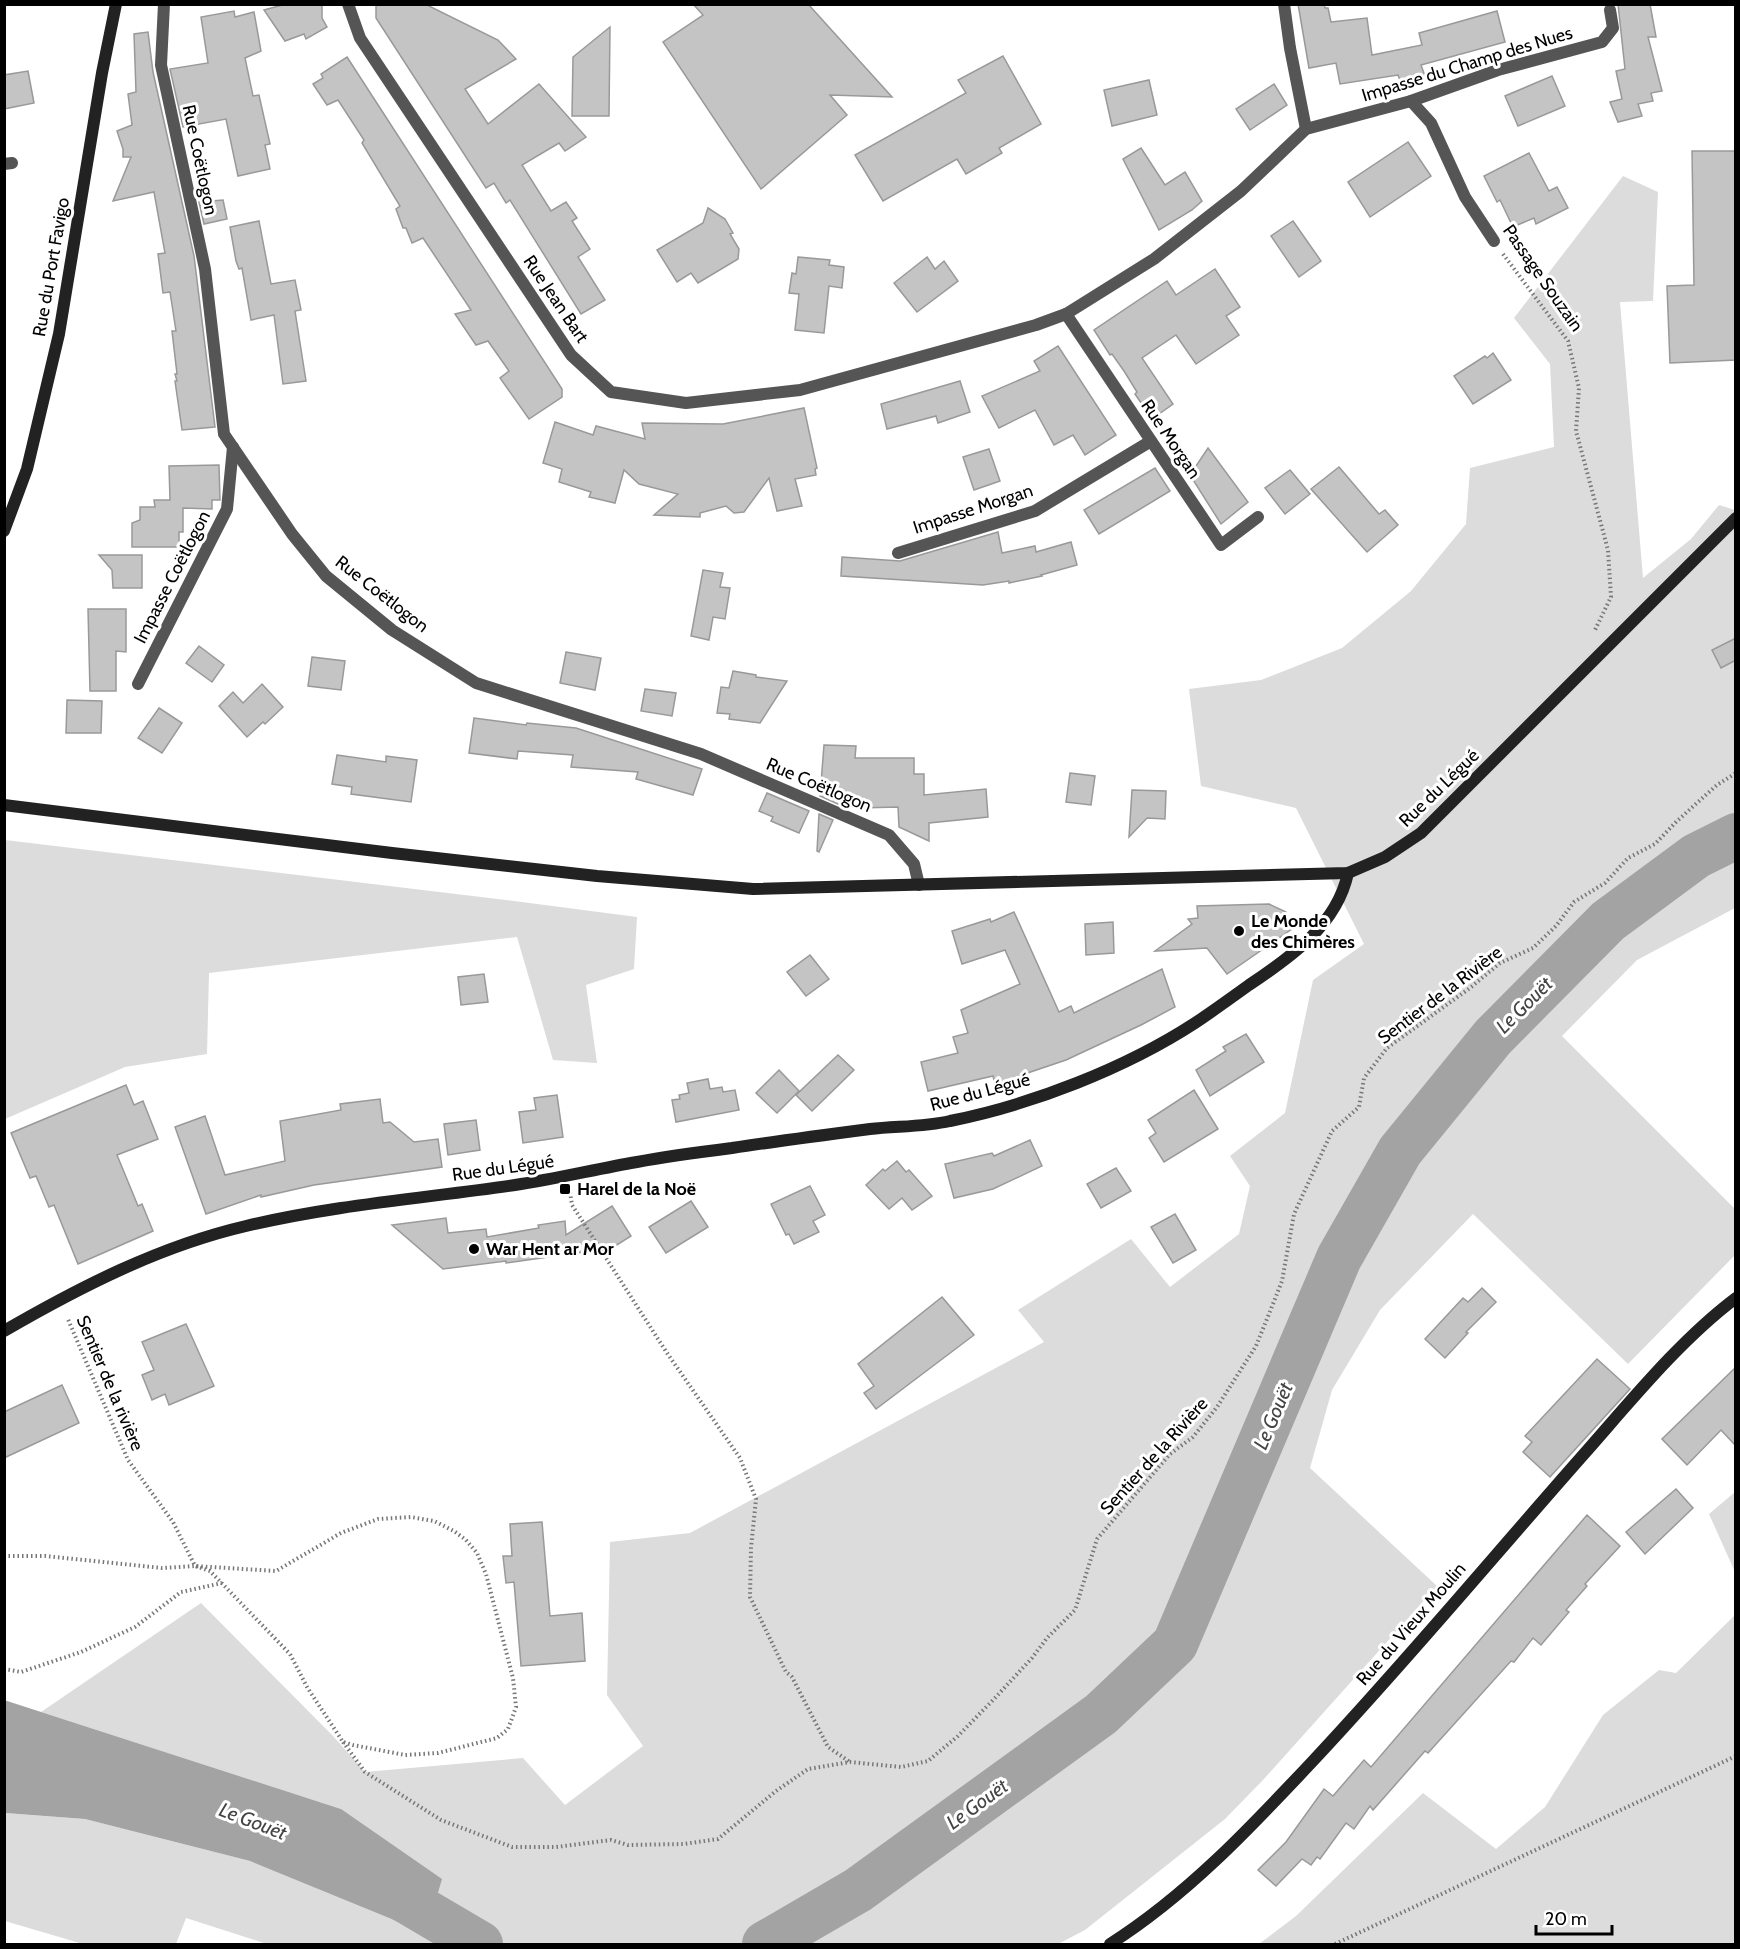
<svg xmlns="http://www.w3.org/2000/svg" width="1740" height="1949" viewBox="0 0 1740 1949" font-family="Cabin,sans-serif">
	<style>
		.green { fill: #dcdcdc }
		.water { fill: #a3a3a3 }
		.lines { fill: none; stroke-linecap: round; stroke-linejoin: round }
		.river { stroke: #a3a3a3; stroke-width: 46 }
		.building { fill: #c4c4c4; stroke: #999; stroke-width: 1.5 }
		.path { stroke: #777; stroke-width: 4; stroke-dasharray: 1.5 3; stroke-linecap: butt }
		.street { stroke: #555; stroke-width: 12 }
		.secondary { stroke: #222; stroke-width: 12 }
		.poi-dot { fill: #000; stroke: #fff; stroke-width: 2 }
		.labels { text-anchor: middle; stroke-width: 6; stroke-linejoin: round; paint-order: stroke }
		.street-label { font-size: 18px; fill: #000; stroke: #fff }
		.poi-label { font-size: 18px; font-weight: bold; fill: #000; stroke: #fff; text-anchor: start }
		.water-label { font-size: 20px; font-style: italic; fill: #444; stroke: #fff }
	</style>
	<rect width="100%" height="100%" fill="#fff"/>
	<g class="green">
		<polygon points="1623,176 1658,192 1653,301 1620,302 1643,578 1691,539 1719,505 1735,510 1735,908 1637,960 1562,1036 1735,1209 1735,1255 1628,1364 1473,1214 1380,1310 1332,1390 1310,1468 1437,1586 1263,1780 1225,1819 1085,1930 1058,1944 267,1944 186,1918 176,1944 83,1944 5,1921 4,1813 85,1819 250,1861 426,1932 341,1809 41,1712 201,1603 333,1736 365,1772 523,1758 565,1805 643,1746 607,1695 610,1542 690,1533 1044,1342 1018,1310 1131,1239 1170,1287 1239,1234 1250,1186 1230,1156 1285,1113 1313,980 1364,944 1296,808 1201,786 1189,689 1261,680 1342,648 1411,591 1466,524 1470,468 1554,447 1550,364 1514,318"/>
		<polygon points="5,840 514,901 637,917 634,969 586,985 597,1063 553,1060 517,937 209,973 207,1054 125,1067 5,1119"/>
		<polygon points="1735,1492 1735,1572 1709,1514"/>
		<polygon points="1735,1615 1735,1944 1259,1944 1296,1916 1423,1793 1496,1849 1545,1807 1603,1715 1659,1670 1676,1673"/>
	</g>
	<polygon class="water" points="4,1700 341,1809 442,1879 426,1933 250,1861 85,1819 5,1813"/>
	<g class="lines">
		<g class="river">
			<polyline points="378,1884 480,1944"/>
			<polyline points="765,1944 858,1890 1101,1714 1175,1644 1339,1258 1400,1151 1493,1037 1608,921 1696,856 1736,836"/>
		</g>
	</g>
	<g class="building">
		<polygon points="286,4 322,4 322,18 327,27 306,39 304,34 285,41 264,10"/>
		<polygon points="376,4 425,4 498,40 516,59 465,89 488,124 539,84 586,137 565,151 559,143 522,165 551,211 566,202 577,218 572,221 590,249 578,257 605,300 581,314 510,200 506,203 494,183 486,188 376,18"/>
		<polygon points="693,4 808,4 892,97 830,95 847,115 761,189 663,42 703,15"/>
		<polygon points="1298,4 1324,4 1325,8 1328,8 1331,22 1367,18 1372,55 1422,45 1419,33 1497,11 1505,42 1421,65 1425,76 1401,83 1398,75 1340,84 1336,63 1309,68"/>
		<polygon points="1618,4 1650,4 1656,37 1648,37 1662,91 1651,93 1653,101 1638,104 1642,116 1618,122 1610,102 1622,99 1616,71 1625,69"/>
		<polygon points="234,11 235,17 254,12 261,51 245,58 253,96 259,95 270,144 265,145 270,169 238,176 226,119 183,127 170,69 208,63 201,17"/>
		<polygon points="610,27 609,116 572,116 573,57"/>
		<polygon points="148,32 153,72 194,256 215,427 182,430 175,381 177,381 175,374 177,374 172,331 176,331 170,292 163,293 158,254 165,253 154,192 113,201 131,157 123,157 123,149 117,131 132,125 128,94 136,92 134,34"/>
		<polygon points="1003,56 1041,124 999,148 1002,153 966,174 957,159 883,201 855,155 966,93 958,80"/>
		<polygon points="347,57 562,389 562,397 529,419 500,378 509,371 488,341 476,345 455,314 471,310 423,238 412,243 406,228 403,228 396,209 400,206 362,143 364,140 338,100 327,105 313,84 323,78 321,74"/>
		<polygon points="28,71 34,103 4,109 4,75"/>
		<polygon points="1552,76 1565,106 1518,126 1505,96"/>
		<polygon points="1149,80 1157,115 1112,126 1104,90"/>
		<polygon points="1274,84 1287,105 1250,130 1236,109"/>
		<polygon points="1408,142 1431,176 1370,217 1348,182"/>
		<polygon points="1141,148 1165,185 1185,172 1202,201 1192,210 1159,230 1123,159"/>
		<polygon points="1692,151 1736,151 1736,360 1670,363 1667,286 1694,285"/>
		<polygon points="1529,153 1549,191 1557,187 1568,208 1536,224 1534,218 1513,227 1500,200 1497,202 1484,176"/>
		<polygon points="223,200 227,219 204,224 199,202"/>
		<polygon points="708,208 725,219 733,233 730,234 739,249 738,259 698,283 691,273 677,282 657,250 703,223"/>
		<polygon points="259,221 271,284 295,280 301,310 295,311 306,381 283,384 274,315 251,320 242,268 239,269 236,261 230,227"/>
		<polygon points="1293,221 1321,261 1299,277 1271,236"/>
		<polygon points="798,257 830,260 829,265 844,267 842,288 829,286 824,333 795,330 799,294 789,293 792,273 796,274"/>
		<polygon points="927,257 935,269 944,261 958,281 917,312 894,283"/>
		<polygon points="1215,269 1240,307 1226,316 1239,335 1196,364 1176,335 1142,358 1173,404 1152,419 1135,394 1137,392 1124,371 1112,354 1110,355 1094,330 1167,281 1176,295"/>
		<polygon points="1058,346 1116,435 1085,455 1073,435 1054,445 1035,410 999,428 982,396 1040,371 1034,361"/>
		<polygon points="1493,353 1511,380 1473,404 1454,376 1485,356 1487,358"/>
		<polygon points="960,381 970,412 938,423 936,416 887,429 881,404"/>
		<polygon points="804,408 817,468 815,469 816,475 795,479 802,506 777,511 769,478 744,512 734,513 726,506 700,513 700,517 654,515 678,494 639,484 624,470 615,503 589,497 591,492 559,482 562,469 543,463 555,422 593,435 596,426 645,439 642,423 723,424"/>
		<polygon points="1208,448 1248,502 1221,524 1190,475"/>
		<polygon points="989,449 1000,481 974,490 963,457"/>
		<polygon points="219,465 220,500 212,500 212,509 183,508 183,532 179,532 179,547 132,547 132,523 140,520 140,507 155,507 154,500 170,500 169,466"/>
		<polygon points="1339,467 1379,514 1385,510 1398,525 1367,552 1311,489"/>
		<polygon points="1155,468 1170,491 1099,534 1084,510"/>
		<polygon points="1290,470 1310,494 1285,514 1265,488"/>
		<polygon points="998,532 1002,553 1035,546 1036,552 1071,542 1077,565 1041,575 1042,576 1009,583 1009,581 983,585 841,576 842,557 900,561"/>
		<polygon points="99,555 142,555 142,588 113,588 112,570"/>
		<polygon points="703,570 723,573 720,587 730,588 725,619 713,617 709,640 691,636"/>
		<polygon points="88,609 126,609 126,652 116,651 116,691 90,691"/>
		<polygon points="1736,638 1736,660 1721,668 1712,650"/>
		<polygon points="199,646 224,665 212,682 186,663"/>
		<polygon points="566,652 601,658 595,690 560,683"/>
		<polygon points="312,657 345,661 341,690 308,686"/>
		<polygon points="733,671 756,675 756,677 787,681 760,723 729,719 730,714 717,713 721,687 729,688"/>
		<polygon points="262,684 283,707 265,724 263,722 247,737 219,706 233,692 243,703"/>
		<polygon points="645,689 676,693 672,716 641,711"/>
		<polygon points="67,700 102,701 101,733 66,733"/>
		<polygon points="159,708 182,723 162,753 138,738"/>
		<polygon points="474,718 526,725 527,723 576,728 702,769 693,795 636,779 638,772 571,767 573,755 518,751 517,759 469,753"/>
		<polygon points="824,745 856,746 855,758 914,758 914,774 924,774 924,795 986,789 988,817 929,823 929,841 899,827 898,807 859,808 842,800 840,805 820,796"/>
		<polygon points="337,755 386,762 386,756 417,760 411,802 351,794 352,787 332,784"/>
		<polygon points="1070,773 1095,776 1091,805 1066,802"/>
		<polygon points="1132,790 1166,791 1165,819 1147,818 1129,837"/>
		<polygon points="767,793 809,811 799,833 771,821 773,817 759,811"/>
		<polygon points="819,814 833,820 819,852 817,851"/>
		<polygon points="1269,904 1286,912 1292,929 1227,974 1207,948 1155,951 1192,924 1188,919 1198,918 1197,906"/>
		<polygon points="1014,912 1059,1012 1071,1006 1074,1013 1162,969 1175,1007 1141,1025 1066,1060 995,1084 993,1076 928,1091 921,1062 958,1053 953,1037 968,1033 961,1010 1020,984 1005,950 962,964 952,931 990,919 991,922"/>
		<polygon points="1113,922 1114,953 1086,955 1085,924"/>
		<polygon points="810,955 829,979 806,996 787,972"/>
		<polygon points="484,974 488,1002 461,1005 458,977"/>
		<polygon points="1246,1034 1264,1062 1210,1096 1196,1070 1226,1051 1223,1047"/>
		<polygon points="838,1055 854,1070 812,1111 796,1095"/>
		<polygon points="779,1070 799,1091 777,1113 756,1093"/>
		<polygon points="708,1079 710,1089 722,1087 723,1092 735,1090 739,1110 676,1122 672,1100 680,1099 679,1095 689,1093 687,1083"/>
		<polygon points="126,1085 134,1105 143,1101 158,1139 117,1155 138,1206 142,1204 153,1231 78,1264 54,1205 49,1207 36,1176 30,1178 11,1133"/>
		<polygon points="1194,1090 1218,1129 1164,1162 1149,1138 1156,1133 1148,1120"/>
		<polygon points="557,1095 563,1137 523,1143 519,1112 536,1110 534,1098"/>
		<polygon points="380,1099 383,1123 390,1122 414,1142 438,1139 442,1167 314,1185 261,1197 261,1195 206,1214 175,1127 205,1116 225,1175 285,1161 280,1121 341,1110 340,1104"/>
		<polygon points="476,1120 480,1150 448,1155 444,1124"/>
		<polygon points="1030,1140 1042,1166 993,1189 954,1198 945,1164 992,1153 994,1156"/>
		<polygon points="897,1161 906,1172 909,1170 932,1196 912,1210 902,1198 889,1209 866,1185 883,1169 885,1171"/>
		<polygon points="1116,1168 1131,1191 1101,1208 1087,1184"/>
		<polygon points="810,1186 825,1215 813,1221 819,1232 794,1244 789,1234 786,1235 771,1204"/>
		<polygon points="691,1201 708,1227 666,1253 649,1227"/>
		<polygon points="612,1206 631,1236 612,1248 506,1263 506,1261 443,1269 392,1225 446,1218 448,1233 486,1229 487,1237 539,1228 538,1225 565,1221 566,1235"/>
		<polygon points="1175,1214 1196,1250 1173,1263 1151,1227"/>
		<polygon points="1482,1288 1496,1302 1466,1332 1468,1333 1445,1358 1425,1339 1463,1298 1468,1302"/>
		<polygon points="942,1297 974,1335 876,1409 864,1393 874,1386 858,1364"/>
		<polygon points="186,1324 214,1386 169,1405 165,1394 152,1400 142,1375 154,1370 142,1342"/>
		<polygon points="1597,1359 1630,1389 1550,1477 1523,1452 1532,1442 1525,1436"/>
		<polygon points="1736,1367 1736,1446 1721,1430 1687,1465 1662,1439"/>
		<polygon points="62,1385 79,1423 4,1458 4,1412"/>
		<polygon points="1676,1489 1693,1508 1645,1554 1626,1532"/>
		<polygon points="1587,1515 1620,1546 1585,1584 1587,1586 1566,1610 1569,1612 1541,1645 1533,1638 1514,1662 1511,1661 1428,1753 1425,1751 1373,1810 1370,1806 1354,1829 1346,1823 1320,1859 1317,1857 1311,1865 1302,1859 1276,1886 1258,1870 1286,1842 1324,1789 1333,1796 1364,1760 1371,1767"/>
		<polygon points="542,1522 550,1616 582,1613 585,1661 521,1666 514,1582 506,1583 503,1556 512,1556 510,1524"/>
	</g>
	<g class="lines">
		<g class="path">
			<polyline points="1503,254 1568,341 1579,388 1576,431 1608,550 1611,597 1595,630"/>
			<polyline points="570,1192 572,1205 667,1353 740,1458 756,1499 751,1548 750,1597 786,1672 792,1677 828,1747 850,1762"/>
			<polyline points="4,1556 45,1556 162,1568 195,1566 276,1571 341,1533 378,1519 411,1517 434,1521 454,1531 466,1540 477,1553 486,1574 513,1678 516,1707 508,1729 497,1738 438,1753 405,1755 353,1745 343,1742 307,1687 290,1654 210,1571 195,1566 173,1522 128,1460 67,1317"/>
			<polyline points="4,1669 21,1672 81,1652 135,1627 181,1592 222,1583"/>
			<polyline points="343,1742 365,1772 441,1820 512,1847 556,1847 611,1840 628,1845 684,1844 718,1839 776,1791 808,1769 850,1762 901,1767 928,1761 958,1736 994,1699 1032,1658 1047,1638 1075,1610 1097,1539 1170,1454 1193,1437 1217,1407 1256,1346 1269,1314 1282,1281 1294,1214 1332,1131 1359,1107 1364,1078 1387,1048 1470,988 1500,963 1533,948 1556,926 1574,902 1605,883 1628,858 1655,844 1677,821 1717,785 1736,773"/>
			<polyline points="1335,1944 1736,1756"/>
		</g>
		<g class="street">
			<polyline points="164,4 161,65 205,269 224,434 292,534 326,576 392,630 476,683 701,754 889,835 914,864 919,885"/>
			<polyline points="348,4 360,38 571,355 611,392 686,403 800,390 1036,325 1066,314 1154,259 1241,191 1306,129 1411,101 1498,70 1602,42 1613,28 1610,10"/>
			<polyline points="1284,4 1290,48 1306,129"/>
			<polyline points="1411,101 1431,123 1465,197 1494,241"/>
			<polyline points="4,164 12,163"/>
			<polyline points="1066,314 1221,545 1258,517"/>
			<polyline points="898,553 1035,511 1151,441"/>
			<polyline points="138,684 227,509 233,447"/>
		</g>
		<g class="secondary">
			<polyline points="4,531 27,469 59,334 102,73 116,4"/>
			<polyline points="4,805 392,853 597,876 753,889 1348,873 1385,857 1421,833 1736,518"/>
			<path d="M4,1331C80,1287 160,1246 246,1226C334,1205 425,1198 515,1185C556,1179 596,1169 637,1162C669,1156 700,1152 732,1148C778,1141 824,1135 870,1129C897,1126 924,1127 950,1121C1031,1105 1126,1068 1195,1023C1213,1011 1231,998 1249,985C1291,957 1337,925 1348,873"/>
			<path d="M1110,1944C1187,1895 1249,1829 1311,1763C1405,1663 1493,1557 1584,1454C1630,1402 1680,1340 1736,1298"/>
		</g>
	</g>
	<g class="poi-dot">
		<circle cx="1239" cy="931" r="6"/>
		<rect x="559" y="1183" width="12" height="12" rx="3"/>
		<circle cx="474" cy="1249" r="6"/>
	</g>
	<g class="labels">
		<g class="street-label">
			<text transform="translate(1467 64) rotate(-17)" y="6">Impasse du Champ des Nues</text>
			<text transform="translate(200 160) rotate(78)" y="6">Rue Coëtlogon</text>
			<text transform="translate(51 267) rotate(-80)" y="6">Rue du Port Favigo</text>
			<text transform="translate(1543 278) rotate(55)" y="6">Passage Souzain</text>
			<text transform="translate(556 299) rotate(56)" y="6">Rue Jean Bart</text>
			<text transform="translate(1171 439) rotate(56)" y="6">Rue Morgan</text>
			<text transform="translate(973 509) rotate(-18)" y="6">Impasse Morgan</text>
			<text transform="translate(172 577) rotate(-63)" y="6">Impasse Coëtlogon</text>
			<text transform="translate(382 594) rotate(38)" y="6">Rue Coëtlogon</text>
			<text transform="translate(819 785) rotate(23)" y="6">Rue Coëtlogon</text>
			<text transform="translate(1439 788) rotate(-44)" y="6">Rue du Légué</text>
			<text transform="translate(1440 995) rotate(-37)" y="6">Sentier de la Rivière</text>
			<text transform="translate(980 1092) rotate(-15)" y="6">Rue du Légué</text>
			<text transform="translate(503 1168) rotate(-8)" y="6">Rue du Légué</text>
			<text transform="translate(110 1383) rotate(67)" y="6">Sentier de la rivière</text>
			<text transform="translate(1154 1456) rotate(-48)" y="6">Sentier de la Rivière</text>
			<text transform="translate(1411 1624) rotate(-49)" y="6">Rue du Vieux Moulin</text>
		</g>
		<g class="poi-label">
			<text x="1251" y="927">Le Monde<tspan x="1251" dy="21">des Chimères</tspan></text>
			<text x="577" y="1195">Harel de la Noë</text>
			<text x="486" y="1255">War Hent ar Mor</text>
		</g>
		<g class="water-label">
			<text transform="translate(1524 1005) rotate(-45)" y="7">Le Gouët</text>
			<text transform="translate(1273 1416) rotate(-67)" y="7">Le Gouët</text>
			<text transform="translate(977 1804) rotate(-36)" y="7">Le Gouët</text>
			<text transform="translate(253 1821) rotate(21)" y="7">Le Gouët</text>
		</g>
	</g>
	<rect width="1740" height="1949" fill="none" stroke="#000000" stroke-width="12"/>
	<path d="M1536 1925v9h76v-9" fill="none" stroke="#000000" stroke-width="3"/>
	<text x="1545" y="1925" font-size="18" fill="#000000" stroke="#ffffff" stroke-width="4.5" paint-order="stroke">20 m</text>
</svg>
